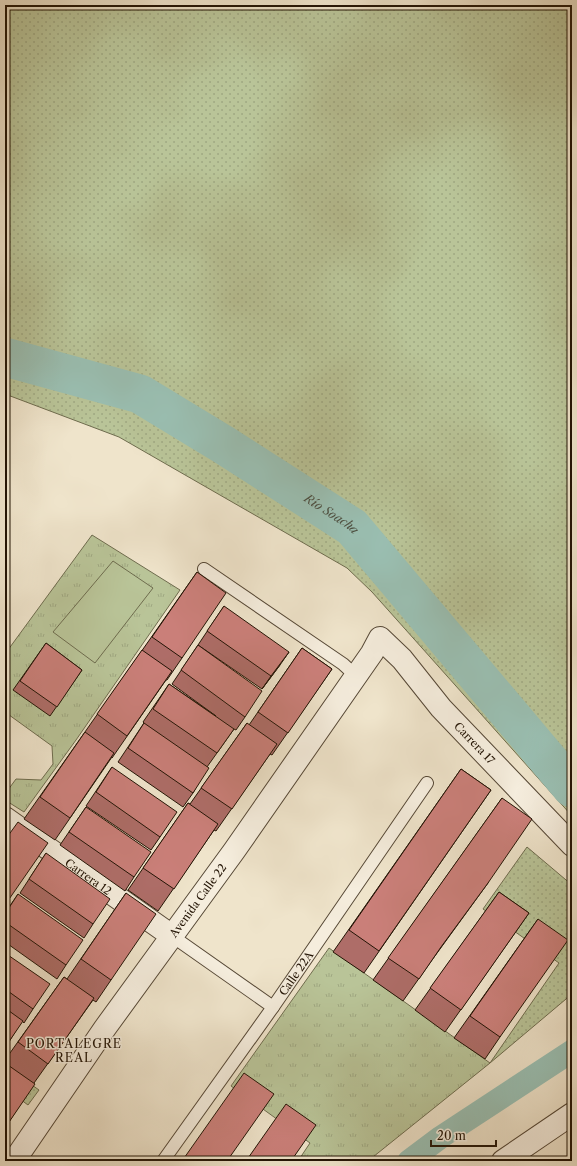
<svg xmlns="http://www.w3.org/2000/svg" width="577" height="1166" viewBox="0 0 577 1166" font-family="'Libre Caslon Text',serif">
	<style>
		.grass { fill: url(#grass-dots); stroke: #6e6c4e }
		.park { fill: url(#park-tufts); stroke: #6e6c4e }
		.garden { fill: #b9c498; stroke: #6e6c4e }
		.lines { fill: none; stroke-linecap: round; stroke-linejoin: round }
		.canal { stroke: #9abfb2; stroke-width: 23 }
		.river { stroke: #9abfb2; stroke-width: 39 }
		.service-casing { stroke: #564836; stroke-width: 14 }
		.minor-casing { stroke: #564836; stroke-width: 24 }
		.tertiary-casing { stroke: #564836; stroke-width: 24 }
		.service { stroke: #f5eddd; stroke-width: 12 }
		.minor { stroke: #f5eddd; stroke-width: 22 }
		.tertiary { stroke: #f5eddd; stroke-width: 22 }
		.wall { fill: #ae6d68; stroke: #231405 }
		.shaded-wall { fill: #8d5955; stroke: #231405 }
		.building { fill: #ca7f79; stroke: #231405 }
		.labels { text-anchor: middle; stroke-width: 3; stroke-linejoin: round; paint-order: stroke }
		.street-label { font-size: 11px; fill: #231405; stroke: #f5eddd }
		.water-label { font-size: 12px; font-style: italic; fill: #4d5042; stroke: #f5eddd }
		.neighbourhood-label { font-size: 12px; letter-spacing: 1px; fill: #231405; stroke: #f5eddd }
	</style>
	<defs>
		<pattern id="grass-dots" width="8" height="8" patternUnits="userSpaceOnUse"><rect width="8" height="8" fill="#b9c498"/><path d="M2 2h.1M6 6h.1" fill="none" stroke="#9fa882" stroke-width="1.8" stroke-linecap="round"/></pattern>
		<pattern id="park-tufts" width="24" height="20" patternUnits="userSpaceOnUse"><rect width="24" height="20" fill="#b9c498"/><path d="M3 7l-1-3M5 7V3M7 7l1-3M15 17l-1-3M17 17v-4M19 17l1-3" fill="none" stroke="#9fa882"/></pattern>
	</defs>
	<rect width="100%" height="100%" fill="#efe4cb"/>
	<filter id="stains"><feTurbulence type="fractalNoise" baseFrequency=".005" numOctaves="4"/><feColorMatrix values="0 0 0 0 .2 0 0 0 0 .09 0 0 0 0 .02 0 0 0 .5 -.17"/></filter>
	<radialGradient id="worn" r=".72"><stop offset=".6" stop-color="#630" stop-opacity="0"/><stop offset="1" stop-color="#630" stop-opacity=".3"/></radialGradient>
	<g class="grass">
		<polygon points="5,5 572,5 572,816 372,592 347,568 119,437 5,394"/>
		<polygon points="527,847 572,885 572,994 490,1063 559,963 483,909"/>
		<polygon points="5,1066 39,1090 28,1105 5,1088"/>
	</g>
	<g class="park">
		<polygon points="92,535 180,590 76,740 24,812 5,800 5,794 16,779 41,780 53,764 52,746 5,712 5,654"/>
		<polygon points="329,948 490,1063 368,1161 298,1161 310,1143 231,1086"/>
	</g>
	<polygon class="garden" points="113,561 153,588 95,663 53,632"/>
	<g class="lines">
		<polyline class="canal" points="409,1161 441,1137 572,1051"/>
		<path class="river" id="s1" d="M5,357L140,394L224,445L352,527L572,788"/>
		<g class="service-casing">
			<g id="service">
				<polyline points="204,569 343,664 356,676"/>
				<polyline points="172,936 273,1007"/>
				<path id="s2" d="M163,1161L273,1007L427,783"/>
			</g>
		</g>
		<g class="minor-casing">
			<g id="minor">
				<path id="s3" d="M172,936L234,851L372,653L380,638L402,659L441,708L572,845"/>
				<polyline points="503,1161 572,1114"/>
			</g>
		</g>
		<g class="tertiary-casing">
			<g id="tertiary">
				<path id="s4" d="M5,818L172,936L105,1028L14,1161"/>
			</g>
		</g>
		<use href="#service" class="service"/>
		<use href="#minor" class="minor"/>
		<use href="#tertiary" class="tertiary"/>
	</g>
	<g class="wall">
		<polygon points="197,572 182,658 167,680 166,680 112,758 112,757 55,840 24,819"/>
		<polygon points="224,606 280,665 262,689 198,645"/>
		<polygon points="46,643 82,670 50,716 13,690"/>
		<polygon points="198,645 245,717 236,730 234,729 207,767 193,793 183,807 118,762 144,723 143,722 169,684 216,716 172,684"/>
		<polygon points="302,648 332,669 272,755 270,754 216,831 214,830 158,911 128,890 188,803 190,804 247,723 249,725"/>
		<polygon points="112,767 160,837 151,850 86,806"/>
		<polygon points="461,769 491,790 364,973 333,952"/>
		<polygon points="502,798 488,883 432,960 403,1001 373,980"/>
		<polygon points="86,807 134,877 125,891 60,845"/>
		<polygon points="46,853 93,924 84,938 20,893"/>
		<polygon points="499,892 529,913 445,1032 415,1010"/>
		<polygon points="126,893 111,980 96,1002 93,1000 34,1083 5,1128 5,1060 64,977 67,979"/>
		<polygon points="18,894 66,965 57,979 5,942 5,913"/>
		<polygon points="538,919 500,1037 485,1059 454,1038"/>
		<polygon points="5,953 33,1009 24,1023 22,1021 5,1048"/>
	</g>
	<polygon class="shaded-wall" points="289,652 280,665 262,689 271,676"/>
	<g class="building">
		<polygon points="197,572 226,593 182,658 152,637"/>
		<polygon points="224,606 289,652 271,676 207,631"/>
		<polygon points="46,643 82,670 57,707 20,681"/>
		<polygon points="198,645 262,691 245,717 181,670"/>
		<polygon points="302,648 332,669 288,733 258,712"/>
		<polygon points="142,650 172,671 127,736 97,714"/>
		<polygon points="169,684 234,729 217,753 153,709"/>
		<polygon points="144,723 209,768 193,793 128,748"/>
		<polygon points="247,723 277,744 232,809 201,788"/>
		<polygon points="85,732 114,753 70,818 40,797"/>
		<polygon points="112,767 177,812 160,837 96,792"/>
		<polygon points="461,769 491,790 379,951 349,930"/>
		<polygon points="502,798 532,819 488,883 441,947 419,979 388,958"/>
		<polygon points="188,803 218,824 174,889 143,868"/>
		<polygon points="86,807 151,852 134,877 69,832"/>
		<polygon points="18,822 48,843 5,905 5,840"/>
		<polygon points="46,853 110,899 93,924 29,879"/>
		<polygon points="499,892 529,913 461,1010 430,988"/>
		<polygon points="126,893 156,914 111,980 81,959"/>
		<polygon points="18,894 83,940 66,965 5,922 5,914"/>
		<polygon points="538,919 568,940 500,1037 470,1016"/>
		<polygon points="5,953 50,984 33,1009 5,989"/>
		<polygon points="64,977 94,998 48,1064 18,1042"/>
		<polygon points="5,1008 23,1021 6,1046 5,1045"/>
		<polygon points="5,1063 35,1084 5,1128"/>
		<polygon points="244,1073 274,1094 227,1161 182,1161"/>
		<polygon points="286,1104 316,1125 291,1161 246,1161"/>
	</g>
	<g class="labels">
		<g class="street-label">
			<text dy="4" stroke="none"><textPath href="#s3" startOffset="505">Carrera 17</textPath></text>
			<text dy="4" stroke="none"><textPath href="#s4" startOffset="102">Carrera 12</textPath></text>
			<text dy="4" stroke="none"><textPath href="#s3" startOffset="44">Avenida Calle 22</textPath></text>
			<text dy="4" stroke="none"><textPath href="#s2" startOffset="230">Calle 22A</textPath></text>
		</g>
		<g class="water-label">
			<text dy="4" stroke="none"><textPath href="#s1" startOffset="366">Río Soacha</textPath></text>
		</g>
		<g class="neighbourhood-label">
			<text x="74" y="1048">PORTALEGRE<tspan x="74" dy="14">REAL</tspan></text>
		</g>
	</g>
	<rect width="577" height="1166" fill="none" stroke="#efe4cb" stroke-width="20"/>
	<rect x="6" y="6" width="565" height="1154" fill="none" stroke="#231405" stroke-width="2"/>
	<rect x="10" y="10" width="557" height="1146" fill="none" stroke="#231405"/>
	<path d="M431 1140v6h65v-6" fill="none" stroke="#231405" stroke-width="2"/>
	<text x="437" y="1140" font-size="12" fill="#231405" stroke="#f5eddd" stroke-width="3" paint-order="stroke">20 m</text>
	<rect width="100%" height="100%" filter="url(#stains)"/>
	<rect width="100%" height="100%" fill="url(#worn)"/>
</svg>
